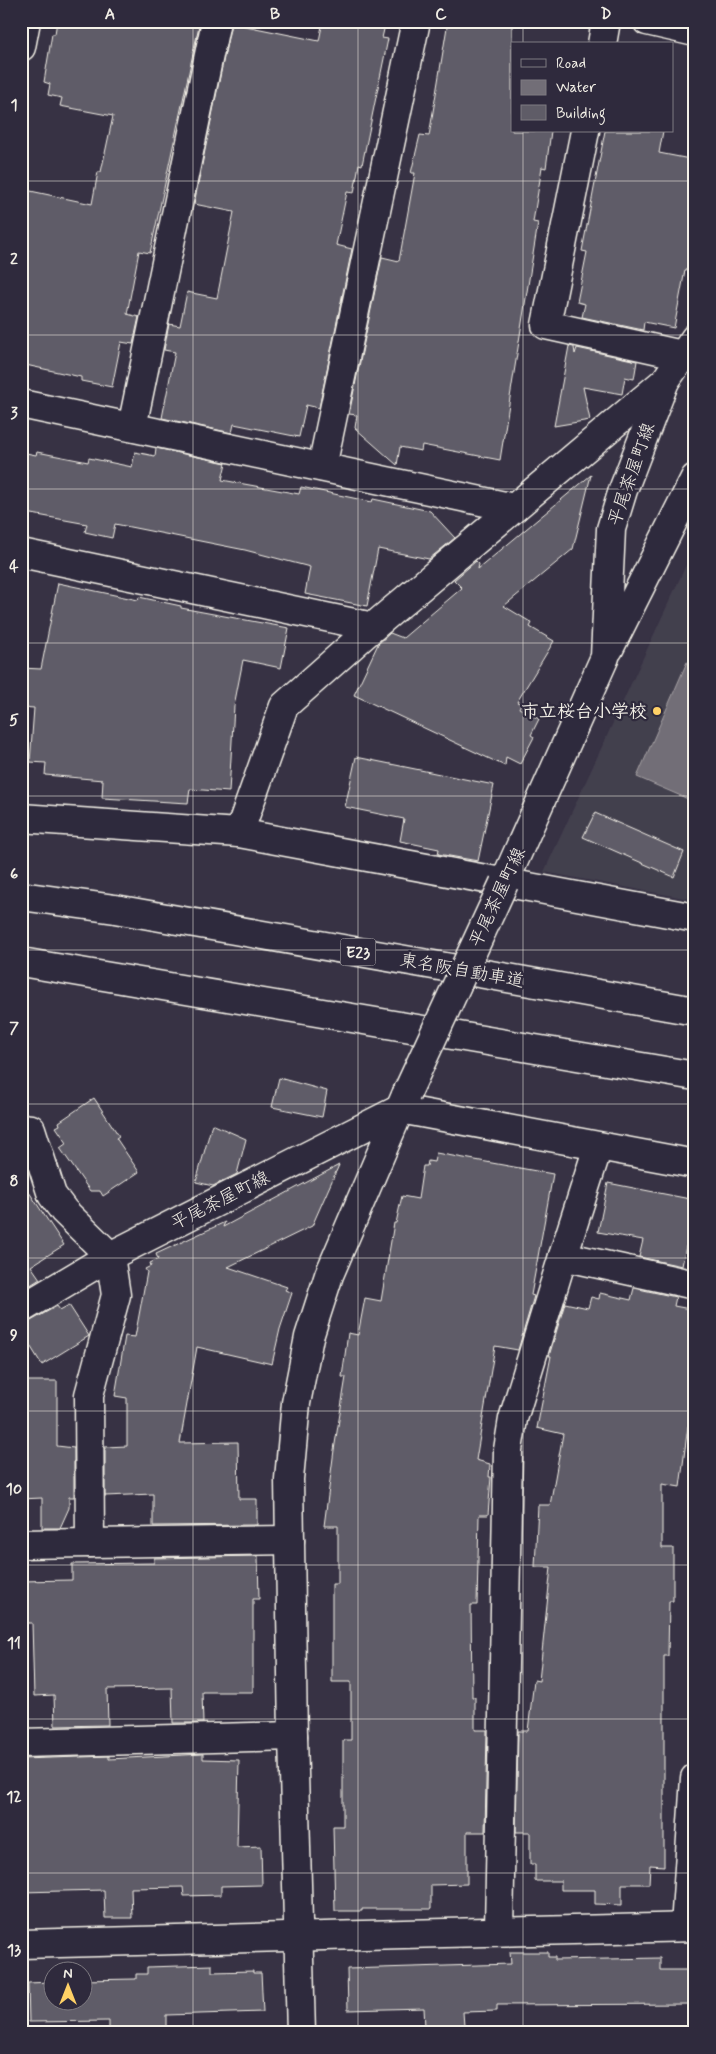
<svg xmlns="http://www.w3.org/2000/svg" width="716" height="2054" viewBox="0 0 716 2054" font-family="Mynerve,'Klee One',sans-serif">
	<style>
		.built { fill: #433f4e }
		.water { fill: #726e77; stroke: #a6a2a4 }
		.building { fill: #5f5c67; stroke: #f4f1e8 }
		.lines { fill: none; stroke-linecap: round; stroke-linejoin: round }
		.street-casing { stroke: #f4f1e8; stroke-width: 31 }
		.secondary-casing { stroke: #f4f1e8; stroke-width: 31 }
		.highway-casing { stroke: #f4f1e8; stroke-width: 31 }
		.street { stroke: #2f2a3d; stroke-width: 28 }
		.secondary { stroke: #2f2a3d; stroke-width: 28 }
		.highway { stroke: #2f2a3d; stroke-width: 28 }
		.secondary-bridge-casing { stroke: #f4f1e8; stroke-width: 31; stroke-linecap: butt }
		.secondary-bridge { stroke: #2f2a3d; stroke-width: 28 }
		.grid { fill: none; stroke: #f4f1e8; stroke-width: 1; stroke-opacity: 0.55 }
		.poi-dot { fill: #ffd166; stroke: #2f2a3d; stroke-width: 2 }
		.labels { text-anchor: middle; stroke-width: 4.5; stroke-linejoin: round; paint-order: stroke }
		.shield { fill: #2f2a3d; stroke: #b9b5b5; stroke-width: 1 }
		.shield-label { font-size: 16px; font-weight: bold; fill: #f4f1e8 }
		.street-label { font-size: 18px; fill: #f4f1e8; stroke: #2f2a3d }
		.poi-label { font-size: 18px; font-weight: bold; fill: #f4f1e8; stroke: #2f2a3d; text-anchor: end }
		.neatline { fill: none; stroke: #f4f1e8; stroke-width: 2 }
		.grid-label { font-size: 16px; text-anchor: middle; font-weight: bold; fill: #f4f1e8 }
	</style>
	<rect width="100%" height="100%" fill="#373244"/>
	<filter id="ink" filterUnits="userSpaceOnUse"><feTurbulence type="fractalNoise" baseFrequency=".02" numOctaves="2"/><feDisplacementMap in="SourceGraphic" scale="10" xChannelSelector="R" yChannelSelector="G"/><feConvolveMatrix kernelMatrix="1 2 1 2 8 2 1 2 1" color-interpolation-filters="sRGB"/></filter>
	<g filter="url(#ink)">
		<polygon class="built" points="695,547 695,900 544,872 693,550"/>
		<polygon class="water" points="687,662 695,665 695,802 637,777"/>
		<g class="building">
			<polygon points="57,21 200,21 150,253 139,251 127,314 139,317 133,344 121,342 112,387 81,381 81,377 21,364 21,189 92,204 98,172 101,172 113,116 60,106 62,98 48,95 50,84 44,82 52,34 55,34"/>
			<polygon points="323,21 386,21 382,38 388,39 362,165 359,164 354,193 347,192 336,245 352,249 319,408 306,405 299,437 234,424 232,433 162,418 175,352 164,350 169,324 180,326 187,292 217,298 234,212 194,204 231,23 319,41"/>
			<polygon points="448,21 512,21 512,131 551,131 546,168 542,167 533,222 538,223 500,460 422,445 421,451 400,447 397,465 355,428 357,415 349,414 382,257 399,261 415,173 411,173 420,135 429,136"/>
			<polygon points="605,131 663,131 659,153 695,160 695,234 687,270 685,270 674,328 644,322 643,330 582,317 585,304 577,302 587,252 582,251"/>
			<polygon points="569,346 574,347 575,354 577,348 637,361 634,379 625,377 622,394 583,387 590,420 554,426"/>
			<polygon points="156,448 226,463 222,480 299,494 301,487 372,502 373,499 430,511 455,538 429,559 378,549 367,606 305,594 310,567 245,550 115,524 112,538 85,532 87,524 21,512 21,452 36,455 37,452 88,462 89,458 132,467 135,452 155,456"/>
			<polygon points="591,475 573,549 504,606 532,623 530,627 554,641 517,702 521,704 519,708 539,719 531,735 534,737 520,764 506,757 505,766 354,695 378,644 390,633 403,638 462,588 454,580 476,561 479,564 478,569"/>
			<polygon points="58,583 138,600 139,597 181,606 181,608 289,628 281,668 243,660 234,706 229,792 190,789 188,803 102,798 103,780 45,775 46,763 30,762 34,708 21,707 21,668 41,669"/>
			<polygon points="356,757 494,785 478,861 438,854 439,849 400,841 404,819 345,807"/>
			<polygon points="595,813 684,852 674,877 583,837"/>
			<polygon points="279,1078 327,1091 322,1117 272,1107"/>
			<polygon points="94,1098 119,1136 116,1138 139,1172 103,1196 100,1191 90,1191 60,1148 67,1143 56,1127 60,1125 59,1122"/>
			<polygon points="212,1124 246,1139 237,1174 213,1186 196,1182"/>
			<polygon points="436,1153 553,1174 531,1295 534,1296 518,1350 495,1346 476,1460 490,1464 489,1477 491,1477 488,1515 479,1515 477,1605 471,1605 472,1697 475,1697 475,1730 487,1730 485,1832 467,1832 467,1884 431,1885 431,1909 362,1909 362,1911 335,1911 333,1826 343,1826 343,1740 351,1740 351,1682 332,1682 332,1584 338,1584 338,1526 324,1526 334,1450 346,1377 342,1377 348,1333 358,1335 365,1298 381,1301 394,1223 396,1223 402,1196 418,1199 423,1166 427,1166 428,1161 434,1162"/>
			<polygon points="339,1165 312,1226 228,1267 287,1287 285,1290 292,1293 280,1329 272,1364 197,1347 180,1443 238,1442 239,1499 257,1499 257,1525 153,1526 153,1494 105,1496 105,1447 127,1446 127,1398 115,1396 125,1336 135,1337 147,1272 145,1269 151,1266 150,1263 158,1259 156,1254 225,1222 223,1227"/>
			<polygon points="21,1180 64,1245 31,1266 40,1279 21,1291"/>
			<polygon points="608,1183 695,1200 695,1248 686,1246 682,1266 639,1257 643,1240 598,1232"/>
			<polygon points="634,1288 676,1297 674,1306 695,1310 695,1427 688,1426 680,1487 662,1484 662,1548 673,1548 673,1601 669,1601 668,1656 664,1656 664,1866 650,1865 649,1884 622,1884 622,1905 595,1904 595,1890 561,1890 561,1881 535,1881 535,1864 530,1864 530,1832 516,1832 518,1731 528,1731 534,1680 539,1681 551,1567 535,1567 538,1505 550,1505 563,1434 537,1428 551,1356 549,1356 565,1303 588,1308 591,1297 599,1299 600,1293 631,1300"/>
			<polygon points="69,1305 89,1336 42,1365 21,1331 21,1325 29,1322 57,1306 60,1310"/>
			<polygon points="21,1381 57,1381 57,1446 74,1448 74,1497 69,1497 69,1508 60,1528 42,1528 42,1498 21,1499"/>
			<polygon points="258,1556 259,1599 253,1599 253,1692 202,1692 203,1723 173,1723 172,1688 107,1689 108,1725 55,1726 54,1695 34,1696 32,1623 27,1623 27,1610 21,1610 21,1581 72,1580 72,1564 154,1563 154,1558"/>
			<polygon points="203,1754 203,1759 239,1760 237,1847 261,1846 262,1885 221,1886 221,1895 184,1896 183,1887 131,1888 132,1918 105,1918 104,1890 21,1892 21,1759 109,1756 109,1759"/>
			<polygon points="510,1952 548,1952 548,1957 555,1957 555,1960 660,1958 660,1970 695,1970 695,2004 497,2005 497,2011 463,2012 464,2026 425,2027 424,2008 348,2010 347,1969 511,1964"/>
			<polygon points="212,1965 212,1972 253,1971 253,1973 261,1973 263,2012 166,2015 166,2033 109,2033 109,2021 29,2022 28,1983 52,1982 52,2002 82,2002 82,1980 136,1979 136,1974 147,1974 147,1967"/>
		</g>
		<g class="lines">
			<g class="street-casing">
				<g id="street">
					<polyline points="647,21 695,32"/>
					<polyline points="602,44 606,21"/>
					<polyline points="21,47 26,21"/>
					<polyline points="585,131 546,325 682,355"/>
					<polyline points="21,404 514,508"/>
					<polyline points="132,427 216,21"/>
					<polyline points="322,467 416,21"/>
					<polyline points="21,553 373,627"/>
					<polyline points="21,818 239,833 695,918"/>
					<polyline points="239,833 284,706 373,627 665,381"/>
					<polyline points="400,1109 695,1164"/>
					<polyline points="21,1128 31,1129 52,1195 64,1211 110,1256 116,1295 89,1395 90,1543"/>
					<polyline points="563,1256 598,1147"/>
					<polyline points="21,1544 290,1540"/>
					<polyline points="21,1743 293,1736"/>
					<polyline points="685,1927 695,1778"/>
					<polyline points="499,1930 508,1450 513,1419 563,1256 695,1285"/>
					<path d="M21,1944C246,1939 470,1931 695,1927"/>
				</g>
			</g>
			<g class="secondary-casing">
				<g id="secondary">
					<polyline points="609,649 695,478"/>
					<polyline points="504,883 605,657 611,529 623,490 665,381 695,338"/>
					<polyline points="21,1309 110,1256 400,1109"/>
					<polyline points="301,2033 293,1736 289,1479 296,1403 309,1337 329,1275 406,1095"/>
				</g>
			</g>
			<g class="highway-casing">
				<g id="highway">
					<polyline points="21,896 115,909 695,1011"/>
					<polyline points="21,962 695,1076"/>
				</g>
			</g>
			<use href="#street" class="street"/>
			<use href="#secondary" class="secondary"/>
			<use href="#highway" class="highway"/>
			<g class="secondary-bridge-casing">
				<polyline id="secondary-bridge" points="406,1095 504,883"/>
			</g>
			<use href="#secondary-bridge" class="secondary-bridge"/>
		</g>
	</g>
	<path class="grid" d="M193,21V2033M358,21V2033M523,21V44M523,131V2033M21,181H695M21,335H695M21,489H695M21,643H695M21,796H695M21,950H695M21,1104H695M21,1258H695M21,1411H695M21,1565H695M21,1719H695M21,1873H695"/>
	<circle class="poi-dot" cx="657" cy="711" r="5"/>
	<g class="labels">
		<rect class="shield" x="340.5" y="938.5" width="35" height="27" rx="4"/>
		<g class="shield-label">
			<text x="358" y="958">E23</text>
		</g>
		<g class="street-label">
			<text transform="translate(631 474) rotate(-71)" y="6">平尾茶屋町線</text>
			<text transform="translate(497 897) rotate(-65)" y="6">平尾茶屋町線</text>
			<text transform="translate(462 970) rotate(10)" y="6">東名阪自動車道</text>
			<text transform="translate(220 1200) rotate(-27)" y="6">平尾茶屋町線</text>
		</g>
		<g class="poi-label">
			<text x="647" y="717">市立桜台小学校</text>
		</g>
	</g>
	<rect width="716" height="2054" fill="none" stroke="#2f2a3d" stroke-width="55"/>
	<rect x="511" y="42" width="162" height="90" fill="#2f2a3d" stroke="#7e7a81"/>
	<rect x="521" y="59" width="25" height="8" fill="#2f2a3d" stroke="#7e7a81"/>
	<text x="556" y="68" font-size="15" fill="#f4f1e8">Road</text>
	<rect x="521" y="80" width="25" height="15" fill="#726e77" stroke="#7e7a81"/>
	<text x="556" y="92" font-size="15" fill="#f4f1e8">Water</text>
	<rect x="521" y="105" width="25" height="15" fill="#5f5c67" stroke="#7e7a81"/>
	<text x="556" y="118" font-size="15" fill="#f4f1e8">Building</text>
	<g transform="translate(68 1986)"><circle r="24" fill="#2f2a3d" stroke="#7e7a81"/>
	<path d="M0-4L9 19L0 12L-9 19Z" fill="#ffd166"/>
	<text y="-8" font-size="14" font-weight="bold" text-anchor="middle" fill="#f4f1e8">N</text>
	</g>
	<rect x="28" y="28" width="660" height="1998" class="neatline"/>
	<g class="grid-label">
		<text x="110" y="19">A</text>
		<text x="275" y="19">B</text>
		<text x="441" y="19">C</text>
		<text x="606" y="19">D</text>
		<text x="14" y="110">1</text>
		<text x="14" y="264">2</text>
		<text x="14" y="418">3</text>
		<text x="14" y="571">4</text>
		<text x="14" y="725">5</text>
		<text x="14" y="879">6</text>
		<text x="14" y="1033">7</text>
		<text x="14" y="1186">8</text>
		<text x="14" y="1340">9</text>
		<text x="14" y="1494">10</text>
		<text x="14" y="1648">11</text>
		<text x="14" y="1802">12</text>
		<text x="14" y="1955">13</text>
	</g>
</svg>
